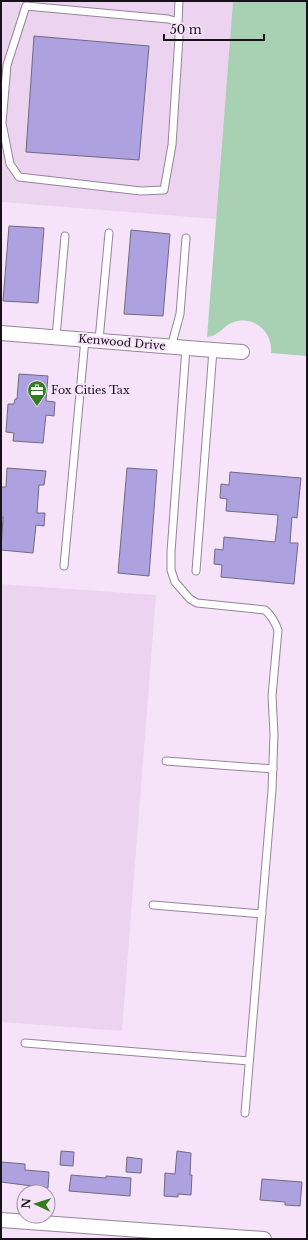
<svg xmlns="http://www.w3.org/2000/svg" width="308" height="1240" viewBox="0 0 308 1240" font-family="'Libre Baskerville',serif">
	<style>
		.built { fill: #ecd4f1 }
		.green { fill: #a8d0b3 }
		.building { fill: #ada1e0; stroke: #6e6a82 }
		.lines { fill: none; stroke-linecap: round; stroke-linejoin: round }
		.service-casing { stroke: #958499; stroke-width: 9 }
		.minor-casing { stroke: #958499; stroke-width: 16 }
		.service { stroke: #fff; stroke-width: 7 }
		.minor { stroke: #fff; stroke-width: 14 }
		.labels { text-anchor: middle; stroke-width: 4; stroke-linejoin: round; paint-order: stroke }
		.street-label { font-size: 11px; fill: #181119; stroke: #f6e3fa }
		.poi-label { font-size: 11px; fill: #181119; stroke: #f6e3fa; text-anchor: start }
	</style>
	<rect width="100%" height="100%" fill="#f6e3fa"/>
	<g class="built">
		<polygon points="1,1 233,1 216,219 1,202"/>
		<polygon points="1,584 156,595 122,1031 1,1022"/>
	</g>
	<path class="green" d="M233,1H307V356L271,353C273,333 255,315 234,322C224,325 218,337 207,337Z"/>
	<g class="building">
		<polygon points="34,36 149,46 139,160 26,152"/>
		<polygon points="9,226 44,228 38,303 3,301"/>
		<polygon points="131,230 170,234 163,316 124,314"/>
		<polygon points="19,374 48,376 46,401 55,402 54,416 46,415 43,443 13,441 14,433 6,432 8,404 14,404 15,399 17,399"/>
		<polygon points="7,468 46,471 44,485 39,485 37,513 45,513 44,526 36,525 33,553 1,550 3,517 1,517 1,487 6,487"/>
		<polygon points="127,468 157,470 149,576 118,573"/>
		<polygon points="230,472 301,478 297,518 292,517 290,543 298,543 294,584 221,577 222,565 214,564 215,549 223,550 224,537 275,542 277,526 278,515 226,511 227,499 220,498 221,484 229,485"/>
		<polygon points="61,1151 74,1152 73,1166 60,1165"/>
		<polygon points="177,1151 191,1153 190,1175 192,1175 191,1195 178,1194 178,1197 164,1196 165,1173 175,1174"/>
		<polygon points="127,1157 142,1159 141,1173 126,1172"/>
		<polygon points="1,1162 25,1164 25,1170 49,1172 48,1188 1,1182"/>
		<polygon points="71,1175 106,1178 106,1176 131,1178 130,1196 69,1191"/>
		<polygon points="262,1179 302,1182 300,1206 285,1205 285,1202 260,1200"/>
	</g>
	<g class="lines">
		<g class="service-casing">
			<g id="service">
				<polygon points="26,6 168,19 178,22 179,37 172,145 164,190 141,191 19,177 10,164 2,123 7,65"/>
				<polyline points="178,22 179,1"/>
				<polyline points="56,337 65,236"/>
				<polyline points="99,340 109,233"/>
				<polyline points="171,347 180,314 186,238"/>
				<path d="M186,348L171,552V570L175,582L190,599L197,603L265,610C272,616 275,622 278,630L272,696L274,734L272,790L245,1113"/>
				<polyline points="64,566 85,339"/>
				<polyline points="196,571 213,350"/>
				<polyline points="166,761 273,769"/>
				<polyline points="153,905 262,914"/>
				<polyline points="25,1043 249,1061"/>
			</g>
		</g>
		<g class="minor-casing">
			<g id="minor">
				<polyline points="1,333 213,350 242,352"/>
				<polyline points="1,1220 264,1239"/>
			</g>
		</g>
		<use href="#service" class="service"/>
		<use href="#minor" class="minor"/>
	</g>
	<defs>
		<g id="office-pin" transform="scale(1)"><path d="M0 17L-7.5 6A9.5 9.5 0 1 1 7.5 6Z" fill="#337c21" stroke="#f6e3fa"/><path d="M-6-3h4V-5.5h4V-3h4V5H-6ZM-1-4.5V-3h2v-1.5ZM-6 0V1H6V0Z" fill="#fff"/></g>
	</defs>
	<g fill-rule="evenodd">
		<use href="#office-pin" x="37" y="390"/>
	</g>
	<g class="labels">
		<g class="street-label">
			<text transform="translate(122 342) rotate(5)" y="4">Kenwood Drive</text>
		</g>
		<g class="poi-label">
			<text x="51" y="394">Fox Cities Tax</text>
		</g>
	</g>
	<rect width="308" height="1240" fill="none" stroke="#181119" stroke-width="4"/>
	<g transform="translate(36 1204) rotate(274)"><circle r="19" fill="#f6e3fa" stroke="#9d8fa0"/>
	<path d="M0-3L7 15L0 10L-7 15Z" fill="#337c21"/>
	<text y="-6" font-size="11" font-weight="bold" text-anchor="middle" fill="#181119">N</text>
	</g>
	<path d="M164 34v6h100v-6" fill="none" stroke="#181119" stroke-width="2"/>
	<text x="170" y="34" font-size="12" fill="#181119" stroke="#f6e3fa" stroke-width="3" paint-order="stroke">50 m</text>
</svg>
